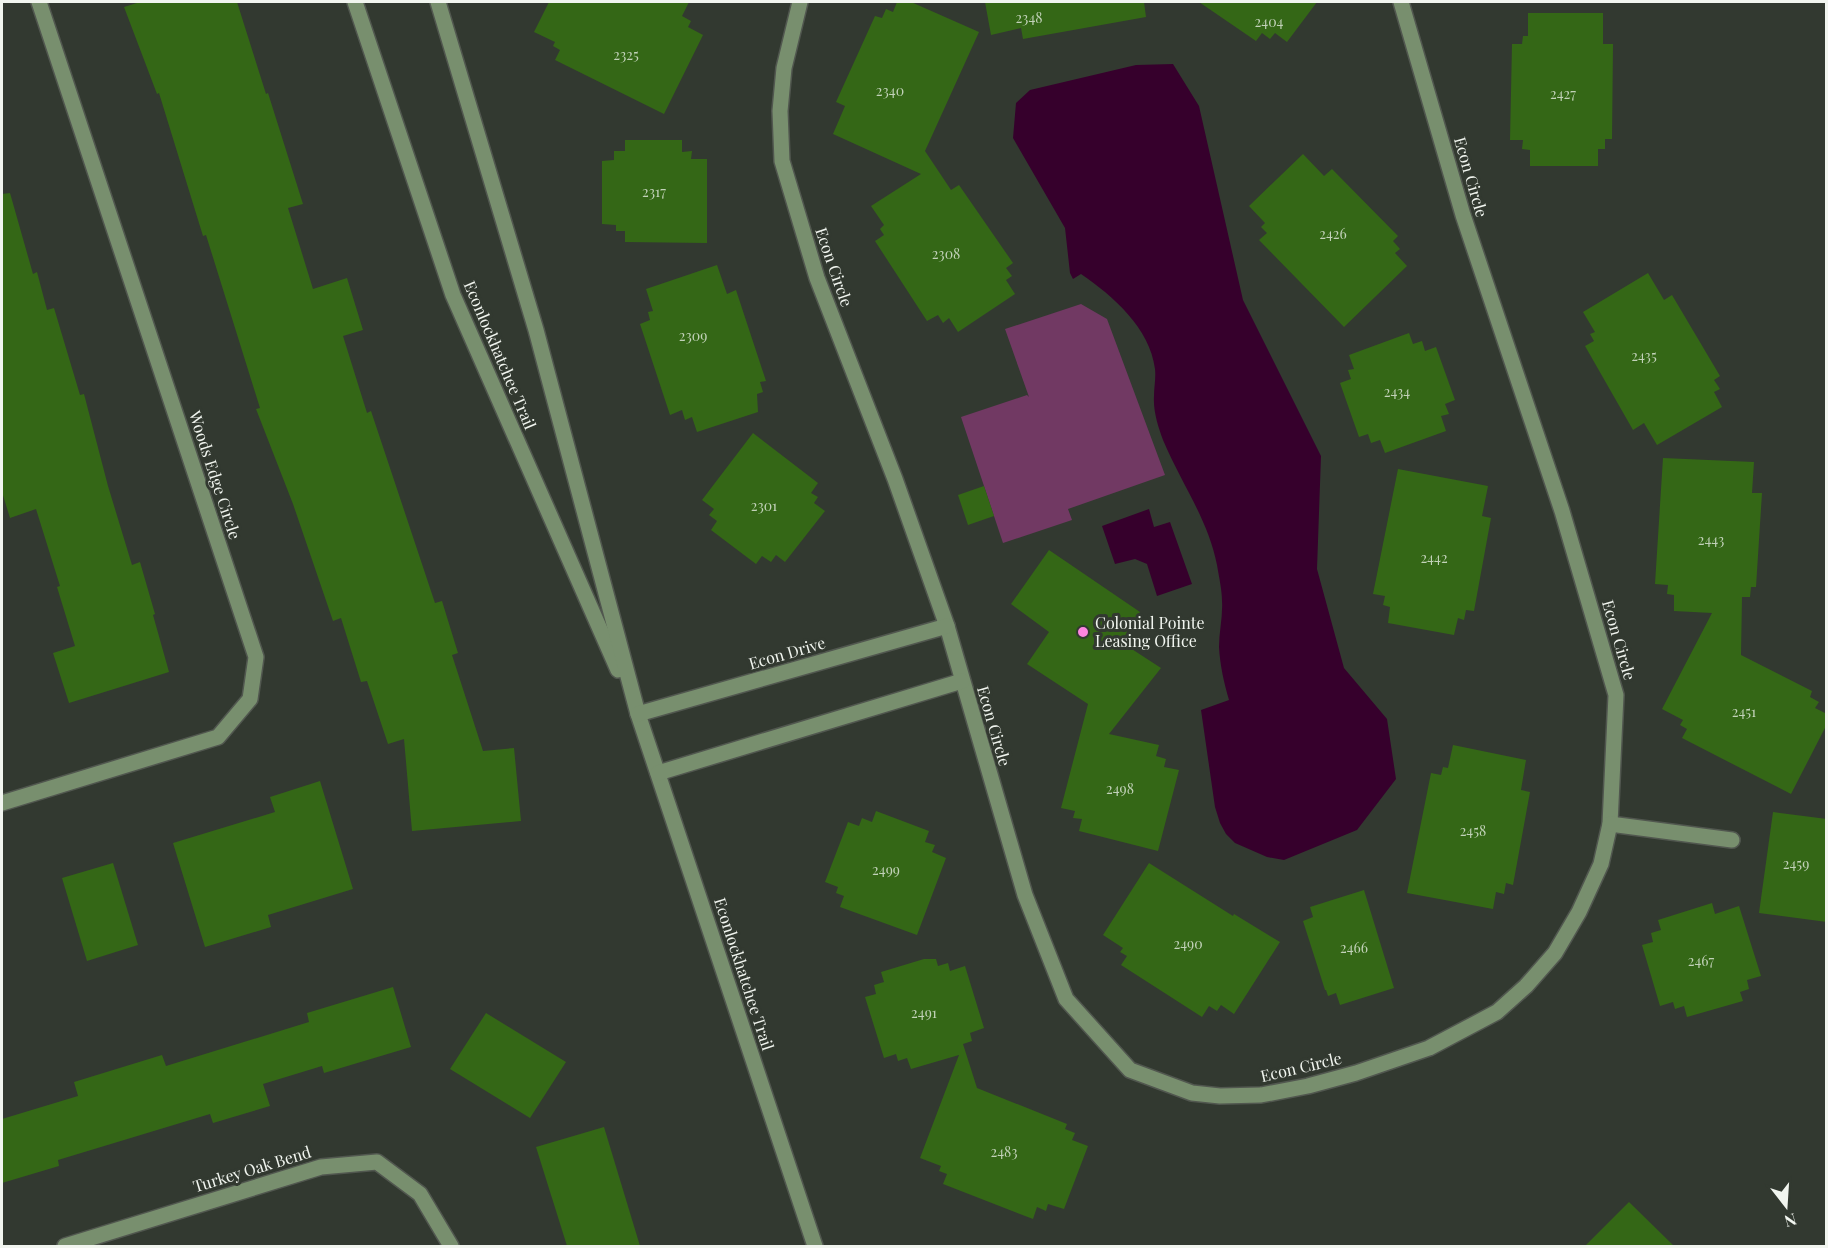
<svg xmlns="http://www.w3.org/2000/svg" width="1828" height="1248" viewBox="0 0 1828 1248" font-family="'Playfair Display',serif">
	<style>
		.green { fill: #713963 }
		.water { fill: #36002c }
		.building { fill: #346716 }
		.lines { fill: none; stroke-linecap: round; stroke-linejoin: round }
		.minor-casing { stroke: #51574f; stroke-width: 18 }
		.minor { stroke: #788f6e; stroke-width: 15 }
		.poi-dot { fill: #fe85e0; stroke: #323930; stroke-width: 2 }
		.labels { text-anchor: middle; stroke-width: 6; stroke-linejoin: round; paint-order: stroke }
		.number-label { font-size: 14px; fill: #c2d2b9 }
		.street-label { font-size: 16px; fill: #f1f5ef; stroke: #323930 }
		.poi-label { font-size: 16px; fill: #f1f5ef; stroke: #323930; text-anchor: start }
	</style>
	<rect width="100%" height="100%" fill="#323930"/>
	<polygon class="green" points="1081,304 1107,319 1165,475 1068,509 1072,520 1003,543 961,417 1027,395 1029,397 1005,329"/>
	<g class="water">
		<path d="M1173,64L1199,106L1243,300L1321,456L1317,569L1344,668L1387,719L1396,779L1357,830L1284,860L1267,857L1235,843L1226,834L1220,823L1215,807L1201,710L1229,700C1224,683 1220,665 1219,647C1219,632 1223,616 1222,601C1222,590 1219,577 1217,565C1208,519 1181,483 1163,440C1158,426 1153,411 1154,396C1154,387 1156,378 1155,369C1150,328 1113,296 1081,274L1073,279L1070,273L1065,228L1013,138L1016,103L1030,90L1136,65Z"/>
		<polygon points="1149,509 1154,527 1170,522 1192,584 1157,596 1147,564 1135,559 1115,564 1102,526"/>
	</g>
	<g class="building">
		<polygon points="140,2 237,2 266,94 268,93 303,204 288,208 313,289 347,278 363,330 343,336 367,413 371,411 435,603 442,601 458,653 452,655 483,751 514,748 521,821 412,831 404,739 388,744 367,681 361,682 341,618 333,621 293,504 256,409 260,408 206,235 203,236 159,93 157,94 124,7"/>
		<polygon points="549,2 689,2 682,16 691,21 688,27 703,35 664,114 555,60 560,50 553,46 555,42 534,32"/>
		<polygon points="897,2 911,2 979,32 925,151 951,190 959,185 1013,263 1006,268 1012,276 1006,280 1015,294 958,332 949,318 943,323 938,315 927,321 875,241 884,235 880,229 884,225 871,206 921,174 833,134 845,106 836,102 875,16 882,18 886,9 893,12"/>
		<polygon points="985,2 1144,2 1146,17 1023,39 1021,28 991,35"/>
		<polygon points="1199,2 1317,2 1287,42 1275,33 1270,39 1262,33 1256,41"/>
		<polygon points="1528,13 1603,13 1603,44 1613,44 1612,139 1605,139 1605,149 1598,149 1598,166 1530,166 1530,150 1522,149 1523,140 1510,140 1512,44 1522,44 1523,36 1528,36"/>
		<polygon points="625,140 682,140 682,152 692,151 691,159 707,159 707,243 625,242 625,231 616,231 616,225 602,224 602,161 614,160 614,151 625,151"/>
		<polygon points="1303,154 1324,176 1332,169 1398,236 1393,241 1400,249 1395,253 1407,266 1344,327 1259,240 1267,233 1261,227 1265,223 1249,206"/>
		<polygon points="10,193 33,274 37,272 47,310 54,308 80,395 84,394 108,486 132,565 140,562 155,614 153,615 169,672 69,703 53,653 75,646 57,587 60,586 36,509 10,518 2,492 2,194"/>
		<polygon points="717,265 727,294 736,290 766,381 760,382 763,392 757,394 758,412 697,432 692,417 685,420 682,410 670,415 640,324 650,320 648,312 653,311 646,289"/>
		<polygon points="1648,273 1664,300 1672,295 1720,376 1714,380 1720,389 1714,392 1722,407 1657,445 1644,423 1633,430 1585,346 1594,341 1590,334 1595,332 1583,312"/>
		<polygon points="1409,333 1413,344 1422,341 1425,351 1436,347 1455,400 1445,404 1449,414 1441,416 1446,431 1385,453 1380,440 1371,443 1368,434 1359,437 1340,383 1351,379 1348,370 1354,369 1349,355"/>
		<polygon points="753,433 818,483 811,493 818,497 814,503 825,511 785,562 776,555 771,562 762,556 756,564 711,530 717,521 709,515 714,509 702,500"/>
		<polygon points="1663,458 1754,462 1752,493 1762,493 1756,587 1751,587 1750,597 1742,597 1741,655 1812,691 1810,697 1819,702 1815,708 1827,714 1827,724 1791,794 1682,738 1687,729 1680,725 1683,720 1662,709 1712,613 1674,611 1674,595 1667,594 1668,585 1655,584"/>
		<polygon points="1398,469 1488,486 1482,516 1491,518 1474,611 1466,610 1464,620 1458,618 1454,635 1388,623 1390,607 1383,605 1385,596 1373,594"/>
		<polygon points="984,486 994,516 968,525 958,495"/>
		<polygon points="1049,550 1140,612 1121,642 1161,668 1109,734 1159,745 1156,756 1166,759 1164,767 1179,770 1158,851 1079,831 1082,819 1073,818 1075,811 1061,808 1088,704 1027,664 1049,632 1011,604"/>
		<polygon points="1453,745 1526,760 1521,790 1530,792 1513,885 1506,883 1504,894 1496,892 1493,909 1407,893 1431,773 1441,775 1443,767 1448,768"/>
		<polygon points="320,781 353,889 268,915 271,927 205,947 173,843 275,812 270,797"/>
		<polygon points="876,811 929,831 925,842 935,845 932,852 946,858 917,935 840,907 844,896 836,893 838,887 825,882 848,822 859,826 862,818 872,822"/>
		<polygon points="1773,812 1827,819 1827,922 1759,913"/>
		<polygon points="113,863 138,945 87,961 62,878"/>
		<polygon points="1149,863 1233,916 1234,914 1280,942 1234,1014 1221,1005 1217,1011 1209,1006 1202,1017 1121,965 1127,956 1120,952 1123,948 1103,935"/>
		<polygon points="1364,890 1394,988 1340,1005 1336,993 1328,996 1326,990 1325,990 1303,921 1313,917 1310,907"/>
		<polygon points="1712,903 1715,914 1739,906 1761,976 1747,980 1749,989 1740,992 1743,1001 1687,1017 1684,1006 1675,1009 1673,1002 1660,1006 1642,945 1653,942 1651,933 1661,930 1658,920"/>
		<polygon points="924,959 936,959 938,966 948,963 950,971 965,966 984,1028 970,1033 972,1041 963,1044 977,1088 1067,1124 1065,1129 1075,1133 1072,1140 1088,1146 1064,1209 1048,1204 1046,1211 1037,1207 1033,1219 943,1184 947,1174 939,1171 941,1166 920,1158 959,1055 911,1069 907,1058 898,1061 896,1054 884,1058 865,997 876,994 874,985 884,982 881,972"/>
		<polygon points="393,987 411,1047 324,1073 322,1066 263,1084 270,1106 213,1123 210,1114 58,1160 59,1166 2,1183 2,1119 78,1096 74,1082 162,1055 166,1066 309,1022 307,1013"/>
		<polygon points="486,1013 566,1062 530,1118 450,1069"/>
		<polygon points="604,1127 640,1246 567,1246 536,1147"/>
		<polygon points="1629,1202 1674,1246 1585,1246"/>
	</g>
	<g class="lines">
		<g class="minor-casing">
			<g id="minor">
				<polyline points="355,2 453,295 618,670"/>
				<polyline points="438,2 536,330 638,714 815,1246"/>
				<polyline points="800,2 784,68 780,111 782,161 817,278 895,479 947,626 1025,895 1066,999 1130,1070 1192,1093 1220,1096 1261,1095 1308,1086 1356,1073 1429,1048 1497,1012 1526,986 1555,953 1579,912 1601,864 1610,824 1616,695 1562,511 1463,215 1401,2"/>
				<polyline points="638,714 947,626"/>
				<polyline points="658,773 962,681"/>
				<polyline points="2,803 218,737 250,699 256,657 39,2"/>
				<polyline points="1610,824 1732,840"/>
				<polyline points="65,1246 321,1167 377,1162 420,1194 451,1246"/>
			</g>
		</g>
		<use href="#minor" class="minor"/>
	</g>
	<circle class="poi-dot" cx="1083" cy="632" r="6"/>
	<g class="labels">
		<g class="number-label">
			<text x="1029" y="23">2348</text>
			<text x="1269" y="27">2404</text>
			<text x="626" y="60">2325</text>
			<text x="890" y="96">2340</text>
			<text x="1563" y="99">2427</text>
			<text x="654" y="197">2317</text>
			<text x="1333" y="239">2426</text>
			<text x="946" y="259">2308</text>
			<text x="693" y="341">2309</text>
			<text x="1644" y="361">2435</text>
			<text x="1397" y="397">2434</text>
			<text x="764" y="511">2301</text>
			<text x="1711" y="545">2443</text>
			<text x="1434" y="563">2442</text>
			<text x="1744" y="717">2451</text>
			<text x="1120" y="794">2498</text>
			<text x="1473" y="836">2458</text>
			<text x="1796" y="869">2459</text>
			<text x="886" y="875">2499</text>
			<text x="1188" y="949">2490</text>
			<text x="1354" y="953">2466</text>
			<text x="1701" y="966">2467</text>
			<text x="924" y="1018">2491</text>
			<text x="1004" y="1157">2483</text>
		</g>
		<g class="street-label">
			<text transform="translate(1471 177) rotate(74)" y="6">Econ Circle</text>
			<text transform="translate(834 267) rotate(71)" y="6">Econ Circle</text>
			<text transform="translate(500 355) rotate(67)" y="6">Econlockhatchee Trail</text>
			<text transform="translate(215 475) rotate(72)" y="6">Woods Edge Circle</text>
			<text transform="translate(1619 640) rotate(74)" y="6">Econ Circle</text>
			<text transform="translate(787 653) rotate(-16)" y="6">Econ Drive</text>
			<text transform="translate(994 726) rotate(74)" y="6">Econ Circle</text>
			<text transform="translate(744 974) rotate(72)" y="6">Econlockhatchee Trail</text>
			<text transform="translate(1301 1067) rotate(-13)" y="6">Econ Circle</text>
			<text transform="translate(252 1169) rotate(-17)" y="6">Turkey Oak Bend</text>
		</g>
		<g class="poi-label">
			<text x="1095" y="629">Colonial Pointe<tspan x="1095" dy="18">Leasing Office</tspan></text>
		</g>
	</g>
	<rect width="1828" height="1248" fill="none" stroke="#f1f5ef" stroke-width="6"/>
	<g transform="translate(1786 1206) rotate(163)" stroke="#323930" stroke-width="4.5" paint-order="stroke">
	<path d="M0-4.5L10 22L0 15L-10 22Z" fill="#f1f5ef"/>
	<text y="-9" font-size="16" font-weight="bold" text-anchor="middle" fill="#f1f5ef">N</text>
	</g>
</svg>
